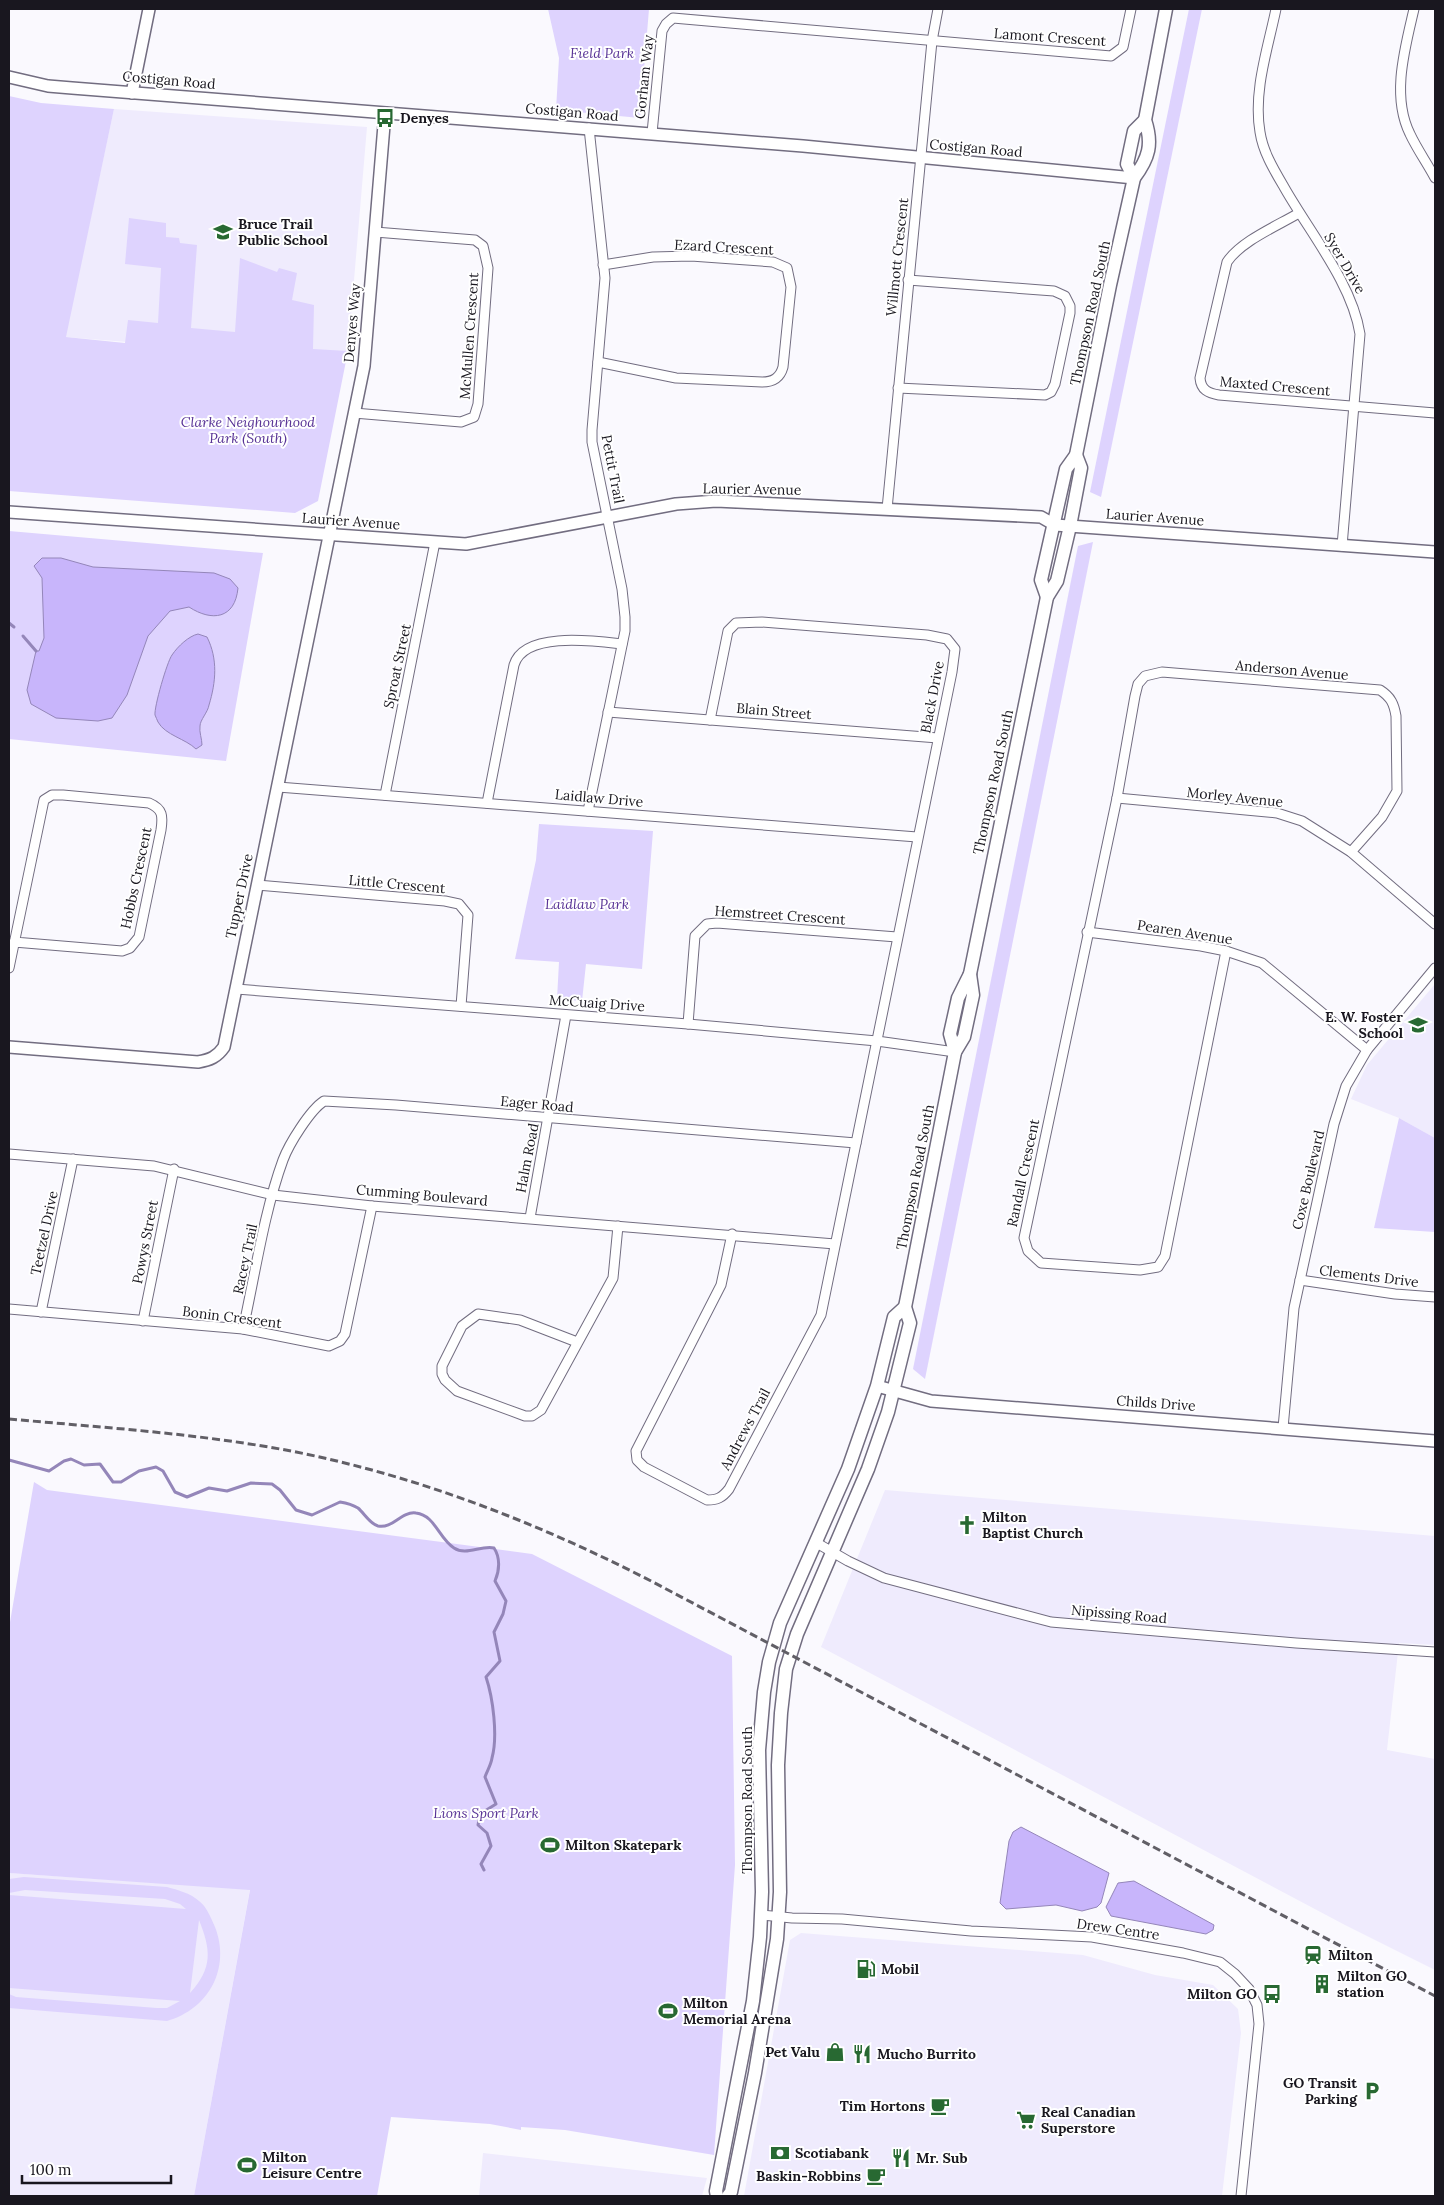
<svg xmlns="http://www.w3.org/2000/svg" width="1444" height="2205" viewBox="0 0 1444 2205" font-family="Lora,serif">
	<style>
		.built { fill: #efebfd }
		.green { fill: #ded3fe; fill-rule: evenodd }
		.water { fill: #c8b5fb; stroke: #9486b9 }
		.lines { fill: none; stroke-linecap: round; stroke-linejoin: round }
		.stream { stroke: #9486b9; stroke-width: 3 }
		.minor-casing { stroke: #726d80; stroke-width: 11 }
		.tertiary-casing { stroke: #726d80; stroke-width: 14 }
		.secondary-casing { stroke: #726d80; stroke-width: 15 }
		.minor { stroke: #fff; stroke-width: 9 }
		.tertiary { stroke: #fff; stroke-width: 11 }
		.secondary { stroke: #fff; stroke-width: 12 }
		.rail { stroke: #615f66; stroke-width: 3; stroke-dasharray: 8 4; stroke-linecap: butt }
		.labels { text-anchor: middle; stroke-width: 4; stroke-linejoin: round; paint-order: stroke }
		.street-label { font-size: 14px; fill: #19171f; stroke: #fff }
		.park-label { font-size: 14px; font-style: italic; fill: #583396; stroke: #fff }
		.poi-label { font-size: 14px; font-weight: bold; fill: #19171f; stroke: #fff; text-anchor: start }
	</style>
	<rect width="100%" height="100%" fill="#faf9fe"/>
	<g class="built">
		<polygon points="114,109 367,127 348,351 214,349 65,337"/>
		<polygon points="1435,984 1435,1138 1399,1118 1351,1099 1367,1065"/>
		<polygon points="885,1490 1435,1536 1435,1645 1399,1643 1387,1750 1435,1759 1435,1970 1345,1925 821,1647"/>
		<polygon points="9,1873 250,1889 194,2196 9,2196"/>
		<polygon points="801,1933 1083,1955 1155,1975 1213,1985 1238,2009 1241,2033 1222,2196 744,2196 790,1940"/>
		<polygon points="483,2153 707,2178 702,2196 479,2196"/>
	</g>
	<g class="green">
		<polygon points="548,9 649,9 640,118 556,110 559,58"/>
		<polygon points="1189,9 1202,9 1101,497 1090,492"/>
		<polygon points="9,96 41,103 114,109 66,337 125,343 128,320 158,323 161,268 125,264 129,218 166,223 166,237 179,238 180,243 197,245 191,328 235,332 240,258 277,272 279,268 297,273 292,300 314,305 313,349 348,351 318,501 295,513 9,491"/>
		<polygon points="9,531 263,553 226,761 9,739"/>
		<polygon points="1093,542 925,1379 913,1369 1078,546"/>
		<polygon points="539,824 653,831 642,969 586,964 582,1001 557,999 559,962 515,959 536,860"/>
		<polygon points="1399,1118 1435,1138 1435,1232 1374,1228"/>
		<polygon points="34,1482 47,1490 532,1554 732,1656 735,1865 714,2155 565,2130 521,2127 521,2130 490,2124 391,2117 377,2196 194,2196 250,1890 9,1873 9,1628"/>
		<path d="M24,1877L167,1887C178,1890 190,1893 199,1901C207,1907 211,1918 215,1927C231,1968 209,2009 167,2021L9,2008V1994L16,1997L157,2008H167L180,2001L9,1988V1895L186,1909L180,1904L165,1899L25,1890L9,1893V1879ZM199,1920C211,1950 213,1968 190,1993Z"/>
	</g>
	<g class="water">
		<path d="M42,558H61L93,567L214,573L230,579L238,588C235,619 212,622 189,607L170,611L148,636L127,695L112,718L98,721L56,718L31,704L27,690L36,651H39L44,638L42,578L34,566Z"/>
		<path d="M198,634L207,637C218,659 216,682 209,705C208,712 200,720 200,726C199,732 202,739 202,745L196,749C186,739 165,735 158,722C157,720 156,717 155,715C154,707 167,662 172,655C178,646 189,636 198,634Z"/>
		<polygon points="1021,1827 1109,1873 1101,1903 1097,1907 1082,1911 1056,1905 1006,1909 1000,1903 1009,1841 1013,1832"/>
		<polygon points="1134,1881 1214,1925 1213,1930 1206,1934 1111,1916 1106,1907 1118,1883"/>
	</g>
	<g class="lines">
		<g class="stream">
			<polyline points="9,623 14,627"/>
			<polyline points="23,636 36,651"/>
			<path d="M9,1460L49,1471L64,1461L71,1459L84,1465L100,1464L113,1482H121L139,1471L156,1467L163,1471L175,1492L187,1497L209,1488L227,1491L251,1483L272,1484L280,1490L296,1510L312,1515L340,1502C346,1503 353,1505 358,1508C364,1513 370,1524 378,1526C393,1529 401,1511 416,1513C435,1515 439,1539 454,1548C466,1556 481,1545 494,1548C500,1557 500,1570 495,1581L506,1601L503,1614L494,1632L500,1661L486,1677C493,1698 498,1736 492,1758C491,1765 487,1771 485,1777L496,1804L480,1814L478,1825L487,1833L491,1846L481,1864L484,1870"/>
		</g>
		<g class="minor-casing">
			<g id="minor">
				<path d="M1276,9C1268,48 1253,91 1260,132C1263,152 1274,170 1284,187C1310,233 1352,283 1360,334L1342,546"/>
				<path d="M1414,9C1405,48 1391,96 1410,134C1417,149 1427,163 1435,178"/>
				<polyline points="652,133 662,31 666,24 673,18 1111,56 1123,47 1131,9"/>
				<path d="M1299,213C1277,226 1241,241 1227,262L1200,378C1201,390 1208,393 1219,395L1435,413"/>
				<path d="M598,362L676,378L762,382C773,382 780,378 783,367L791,287L787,268L773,262L691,256L653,257L603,265"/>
				<polyline points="898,388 1045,395 1051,392 1055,384 1070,313 1070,306 1065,296 1054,291 908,280"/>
				<polyline points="354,413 461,422 474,417 478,404 488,268 483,246 475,240 375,232"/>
				<polyline points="887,509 932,41 938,9"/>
				<polyline points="608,712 938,738"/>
				<path d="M710,720L728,631L736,623L762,622L927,635L947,639L955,649L952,672L821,1315L729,1489C722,1498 717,1500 707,1500L644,1467L637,1460L636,1451L721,1285L732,1234"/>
				<polyline points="278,787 917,837"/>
				<polyline points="385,795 435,542"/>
				<polyline points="1117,798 1277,813 1302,821 1351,852 1435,924"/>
				<path d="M487,803L514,665C524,631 595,641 622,644"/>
				<polyline points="588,811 625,631 625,617 622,589 592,442 592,430 605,278 589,128"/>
				<polyline points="257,885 445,901 459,904 468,915 461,1006"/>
				<polyline points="1087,932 1201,946 1226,951 1262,963 1367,1050"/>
				<path d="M1226,951L1165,1256L1158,1267L1140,1270L1041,1263L1028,1251L1024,1238L1117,798L1135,696L1138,684L1145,676L1162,672L1380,690C1391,697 1394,704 1396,716L1397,791L1382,817L1351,852"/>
				<path d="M9,968L44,800L52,795H63L149,803C163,809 163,816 161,830L139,937L130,948L122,951L14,942"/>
				<polyline points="236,989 688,1024 877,1041 955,1052"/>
				<polyline points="688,1024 695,936 707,924 717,923 897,937"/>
				<polyline points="9,1154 154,1166 273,1195 372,1206 835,1244"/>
				<polyline points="530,1218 566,1015"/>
				<polyline points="1300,1280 1395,1294 1435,1297"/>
				<polyline points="9,1309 243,1329 329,1346 340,1341 345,1334 372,1206"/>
				<polyline points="41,1312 73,1159"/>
				<polyline points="143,1321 174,1169"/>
				<path d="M243,1329C255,1275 264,1212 283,1160C289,1144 310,1110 324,1101L396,1105L856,1143"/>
				<polyline points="577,1342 520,1320 478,1314 462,1326 442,1366 442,1374 445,1380 457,1391 525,1416 532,1416 541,1410 613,1278 618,1226"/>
				<polyline points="1283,1428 1294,1308 1334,1124 1346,1086 1367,1050 1435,968"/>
				<polyline points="815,1542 848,1561 884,1578 1051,1622 1296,1643 1435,1652"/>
				<polyline points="761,1915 792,1918 842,1919 971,1931 1092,1937 1183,1953 1220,1962 1235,1974 1249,1989 1257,2005 1259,2024 1241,2196"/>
			</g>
		</g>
		<g class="tertiary-casing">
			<g id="tertiary">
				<polyline points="9,77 48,86 72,88 803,146 1134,178"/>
				<polyline points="132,93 149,9"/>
				<polyline points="9,512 466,544 676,504 716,501 1041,517 1055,525 1435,552"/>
				<path d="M9,1047L198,1062C210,1060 217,1057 224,1047L364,366L385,113"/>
				<polyline points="877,1386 931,1401 1435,1441"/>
			</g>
		</g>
		<g class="secondary-casing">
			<g id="secondary">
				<polyline points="1134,178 1127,164 1134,131 1145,120"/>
				<path d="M1047,597L1041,580L1066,469L1076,455L1110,285L1134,178C1149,158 1153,144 1145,120L1166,9"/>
				<polyline points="955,1052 950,1034 958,998 970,974 1047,597 1057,581 1070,526 1081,468 1076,455"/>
				<polyline points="717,2196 716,2191 753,2001 760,1937 762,1892 759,1750 764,1692 769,1662 780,1623 848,1469 877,1386 894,1317 905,1307"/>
				<polyline points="728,2196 731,2192 755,2073 777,1939 780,1892 778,1765 781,1713 786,1669 797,1634 868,1469 888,1412 910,1323 905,1307 910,1282 955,1052 964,1037 973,995 970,974"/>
			</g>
		</g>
		<use href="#minor" class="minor"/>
		<use href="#tertiary" class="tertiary"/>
		<use href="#secondary" class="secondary"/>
		<path class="rail" d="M9,1419C108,1428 208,1434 306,1454C428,1480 542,1525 653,1582L1435,1996"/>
	</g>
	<defs>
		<g id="bus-bare" transform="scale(1.5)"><path d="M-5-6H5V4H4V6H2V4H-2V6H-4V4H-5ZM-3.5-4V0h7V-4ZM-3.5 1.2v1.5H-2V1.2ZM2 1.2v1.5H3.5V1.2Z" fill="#286932" stroke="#fff" stroke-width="2.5" paint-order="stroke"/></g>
		<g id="school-bare" transform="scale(1.5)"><path d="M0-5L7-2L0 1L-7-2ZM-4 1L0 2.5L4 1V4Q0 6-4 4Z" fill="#286932" stroke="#fff" stroke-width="2.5" paint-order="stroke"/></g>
		<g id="church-bare" transform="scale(1.5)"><path d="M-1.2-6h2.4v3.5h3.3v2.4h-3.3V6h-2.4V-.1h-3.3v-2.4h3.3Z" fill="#286932" stroke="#fff" stroke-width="2.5" paint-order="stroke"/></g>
		<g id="stadium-bare" transform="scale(1.5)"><path d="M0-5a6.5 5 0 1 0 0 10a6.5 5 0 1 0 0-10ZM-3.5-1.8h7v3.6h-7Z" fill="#286932" stroke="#fff" stroke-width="2.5" paint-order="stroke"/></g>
		<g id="station-bare" transform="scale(1.5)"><path d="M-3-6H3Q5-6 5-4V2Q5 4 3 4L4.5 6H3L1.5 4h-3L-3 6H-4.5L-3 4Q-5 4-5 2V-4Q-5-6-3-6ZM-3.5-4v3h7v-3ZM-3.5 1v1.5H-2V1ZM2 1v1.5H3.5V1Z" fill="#286932" stroke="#fff" stroke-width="2.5" paint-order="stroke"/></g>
		<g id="fuel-bare" transform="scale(1.5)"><path d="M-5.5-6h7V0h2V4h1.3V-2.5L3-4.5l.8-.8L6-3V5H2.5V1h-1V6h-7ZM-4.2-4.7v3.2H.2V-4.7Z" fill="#286932" stroke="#fff" stroke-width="2.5" paint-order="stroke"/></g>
		<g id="building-bare" transform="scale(1.5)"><path d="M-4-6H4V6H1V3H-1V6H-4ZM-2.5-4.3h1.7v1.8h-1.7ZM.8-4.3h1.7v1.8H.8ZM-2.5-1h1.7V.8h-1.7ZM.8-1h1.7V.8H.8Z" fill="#286932" stroke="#fff" stroke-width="2.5" paint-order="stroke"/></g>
		<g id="shop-bare" transform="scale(1.5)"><path d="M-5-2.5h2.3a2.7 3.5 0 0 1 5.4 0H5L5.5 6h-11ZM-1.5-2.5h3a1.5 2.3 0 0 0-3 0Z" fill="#286932" stroke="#fff" stroke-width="2.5" paint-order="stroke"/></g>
		<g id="restaurant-bare" transform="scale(1.5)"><path d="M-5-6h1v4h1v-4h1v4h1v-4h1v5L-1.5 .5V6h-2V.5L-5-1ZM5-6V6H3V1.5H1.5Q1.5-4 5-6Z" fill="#286932" stroke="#fff" stroke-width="2.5" paint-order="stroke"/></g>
		<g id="parking-bare" transform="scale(1.5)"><path d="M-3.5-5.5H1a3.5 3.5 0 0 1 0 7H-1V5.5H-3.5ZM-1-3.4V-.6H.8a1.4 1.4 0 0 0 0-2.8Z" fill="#286932" stroke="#fff" stroke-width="2.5" paint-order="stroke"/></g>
		<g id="cafe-bare" transform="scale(1.5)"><path d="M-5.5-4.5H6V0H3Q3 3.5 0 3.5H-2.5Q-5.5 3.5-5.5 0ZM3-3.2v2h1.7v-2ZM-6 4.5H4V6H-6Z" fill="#286932" stroke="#fff" stroke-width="2.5" paint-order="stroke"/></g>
		<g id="supermarket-bare" transform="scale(1.5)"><path d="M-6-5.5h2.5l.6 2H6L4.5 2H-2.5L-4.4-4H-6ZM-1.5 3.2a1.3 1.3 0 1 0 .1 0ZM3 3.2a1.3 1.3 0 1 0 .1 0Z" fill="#286932" stroke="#fff" stroke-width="2.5" paint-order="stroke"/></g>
		<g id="bank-bare" transform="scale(1.5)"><path d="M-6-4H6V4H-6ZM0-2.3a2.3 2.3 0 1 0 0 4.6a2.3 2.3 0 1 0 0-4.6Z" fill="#286932" stroke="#fff" stroke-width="2.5" paint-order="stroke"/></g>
	</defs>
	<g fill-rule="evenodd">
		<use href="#bus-bare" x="385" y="118"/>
		<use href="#school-bare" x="223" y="232"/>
		<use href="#school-bare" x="1418" y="1025"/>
		<use href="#church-bare" x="967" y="1525"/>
		<use href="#stadium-bare" x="550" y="1845"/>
		<use href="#station-bare" x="1313" y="1955"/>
		<use href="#fuel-bare" x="866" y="1969"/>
		<use href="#building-bare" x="1322" y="1984"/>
		<use href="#bus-bare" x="1272" y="1994"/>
		<use href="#stadium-bare" x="668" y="2011"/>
		<use href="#shop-bare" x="835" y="2052"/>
		<use href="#restaurant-bare" x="862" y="2054"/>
		<use href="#parking-bare" x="1372" y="2091"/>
		<use href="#cafe-bare" x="940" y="2106"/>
		<use href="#supermarket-bare" x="1026" y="2120"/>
		<use href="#bank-bare" x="780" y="2153"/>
		<use href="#restaurant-bare" x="901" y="2158"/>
		<use href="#stadium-bare" x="247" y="2165"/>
		<use href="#cafe-bare" x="876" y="2176"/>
	</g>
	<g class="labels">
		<g class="street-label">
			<text transform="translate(1050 37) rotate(4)" y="5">Lamont Crescent</text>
			<text transform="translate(644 77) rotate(-84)" y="5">Gorham Way</text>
			<text transform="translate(169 80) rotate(5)" y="5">Costigan Road</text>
			<text transform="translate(572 112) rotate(5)" y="5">Costigan Road</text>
			<text transform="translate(976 148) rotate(5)" y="5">Costigan Road</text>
			<text transform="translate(724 247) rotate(3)" y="5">Ezard Crescent</text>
			<text transform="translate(897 257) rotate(-84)" y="5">Willmott Crescent</text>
			<text transform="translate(1345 263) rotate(60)" y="5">Syer Drive</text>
			<text transform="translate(1090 313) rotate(-78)" y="5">Thompson Road South</text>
			<text transform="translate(352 323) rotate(-85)" y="5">Denyes Way</text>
			<text transform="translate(469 336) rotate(-86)" y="5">McMullen Crescent</text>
			<text transform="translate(1275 386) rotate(5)" y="5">Maxted Crescent</text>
			<text transform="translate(613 469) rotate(79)" y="5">Pettit Trail</text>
			<text transform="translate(752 489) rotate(1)" y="5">Laurier Avenue</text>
			<text transform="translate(1155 517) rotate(4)" y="5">Laurier Avenue</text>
			<text transform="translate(351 521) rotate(4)" y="5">Laurier Avenue</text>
			<text transform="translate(397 666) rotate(-78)" y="5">Sproat Street</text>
			<text transform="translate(1292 670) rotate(5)" y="5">Anderson Avenue</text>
			<text transform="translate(932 697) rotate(-79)" y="5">Black Drive</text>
			<text transform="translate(774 711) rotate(5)" y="5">Blain Street</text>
			<text transform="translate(993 782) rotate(-78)" y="5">Thompson Road South</text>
			<text transform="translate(1235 797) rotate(6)" y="5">Morley Avenue</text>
			<text transform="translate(599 798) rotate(5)" y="5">Laidlaw Drive</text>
			<text transform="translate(136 878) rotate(-78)" y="5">Hobbs Crescent</text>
			<text transform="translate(397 884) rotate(5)" y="5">Little Crescent</text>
			<text transform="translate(239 896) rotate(-78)" y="5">Tupper Drive</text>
			<text transform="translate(780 915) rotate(4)" y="5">Hemstreet Crescent</text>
			<text transform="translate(1185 932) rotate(9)" y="5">Pearen Avenue</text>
			<text transform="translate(597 1003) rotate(4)" y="5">McCuaig Drive</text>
			<text transform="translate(537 1104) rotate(5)" y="5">Eager Road</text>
			<text transform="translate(527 1158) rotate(-79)" y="5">Halm Road</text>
			<text transform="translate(1023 1173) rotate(-78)" y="5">Randall Crescent</text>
			<text transform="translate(915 1177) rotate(-79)" y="5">Thompson Road South</text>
			<text transform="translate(1308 1180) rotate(-77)" y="5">Coxe Boulevard</text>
			<text transform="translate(422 1195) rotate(5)" y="5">Cumming Boulevard</text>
			<text transform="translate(44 1233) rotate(-78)" y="5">Teetzel Drive</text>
			<text transform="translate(145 1242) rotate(-79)" y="5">Powys Street</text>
			<text transform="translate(245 1259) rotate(-78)" y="5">Racey Trail</text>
			<text transform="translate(1369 1276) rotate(7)" y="5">Clements Drive</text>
			<text transform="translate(232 1317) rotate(7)" y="5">Bonin Crescent</text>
			<text transform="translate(1156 1403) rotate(4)" y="5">Childs Drive</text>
			<text transform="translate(745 1429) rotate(-62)" y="5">Andrews Trail</text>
			<text transform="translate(1119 1614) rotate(5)" y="5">Nipissing Road</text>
			<text transform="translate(747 1800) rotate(-90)" y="5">Thompson Road South</text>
			<text transform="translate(1118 1929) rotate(8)" y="5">Drew Centre</text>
		</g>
		<g class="park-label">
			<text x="602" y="58">Field Park</text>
			<text x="248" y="427">Clarke Neighourhood<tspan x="248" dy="16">Park (South)</tspan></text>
			<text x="587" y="909">Laidlaw Park</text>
			<text x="486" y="1818">Lions Sport Park</text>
		</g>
		<g class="poi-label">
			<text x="400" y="123">Denyes</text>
			<text x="238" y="229">Bruce Trail<tspan x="238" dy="16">Public School</tspan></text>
			<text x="1403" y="1022" text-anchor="end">E. W. Foster<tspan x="1403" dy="16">School</tspan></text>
			<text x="982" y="1522">Milton<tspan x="982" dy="16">Baptist Church</tspan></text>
			<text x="565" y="1850">Milton Skatepark</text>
			<text x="1328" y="1960">Milton</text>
			<text x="881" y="1974">Mobil</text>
			<text x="1337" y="1981">Milton GO<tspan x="1337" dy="16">station</tspan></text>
			<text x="1257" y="1999" text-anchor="end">Milton GO</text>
			<text x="683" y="2008">Milton<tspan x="683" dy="16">Memorial Arena</tspan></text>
			<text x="820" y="2057" text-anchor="end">Pet Valu</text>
			<text x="877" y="2059">Mucho Burrito</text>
			<text x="1357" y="2088" text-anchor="end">GO Transit<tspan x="1357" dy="16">Parking</tspan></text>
			<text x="925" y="2111" text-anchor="end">Tim Hortons</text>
			<text x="1041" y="2117">Real Canadian<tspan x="1041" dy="16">Superstore</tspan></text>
			<text x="795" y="2158">Scotiabank</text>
			<text x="262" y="2162">Milton<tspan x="262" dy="16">Leisure Centre</tspan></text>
			<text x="916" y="2163">Mr. Sub</text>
			<text x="861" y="2181" text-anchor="end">Baskin-Robbins</text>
		</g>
	</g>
	<rect width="1444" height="2205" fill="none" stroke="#19171f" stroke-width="20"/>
	<path d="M22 2175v8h149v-8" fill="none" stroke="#19171f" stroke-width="2.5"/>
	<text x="30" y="2175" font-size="15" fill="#19171f" stroke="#ffffff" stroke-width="4" paint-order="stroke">100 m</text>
</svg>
